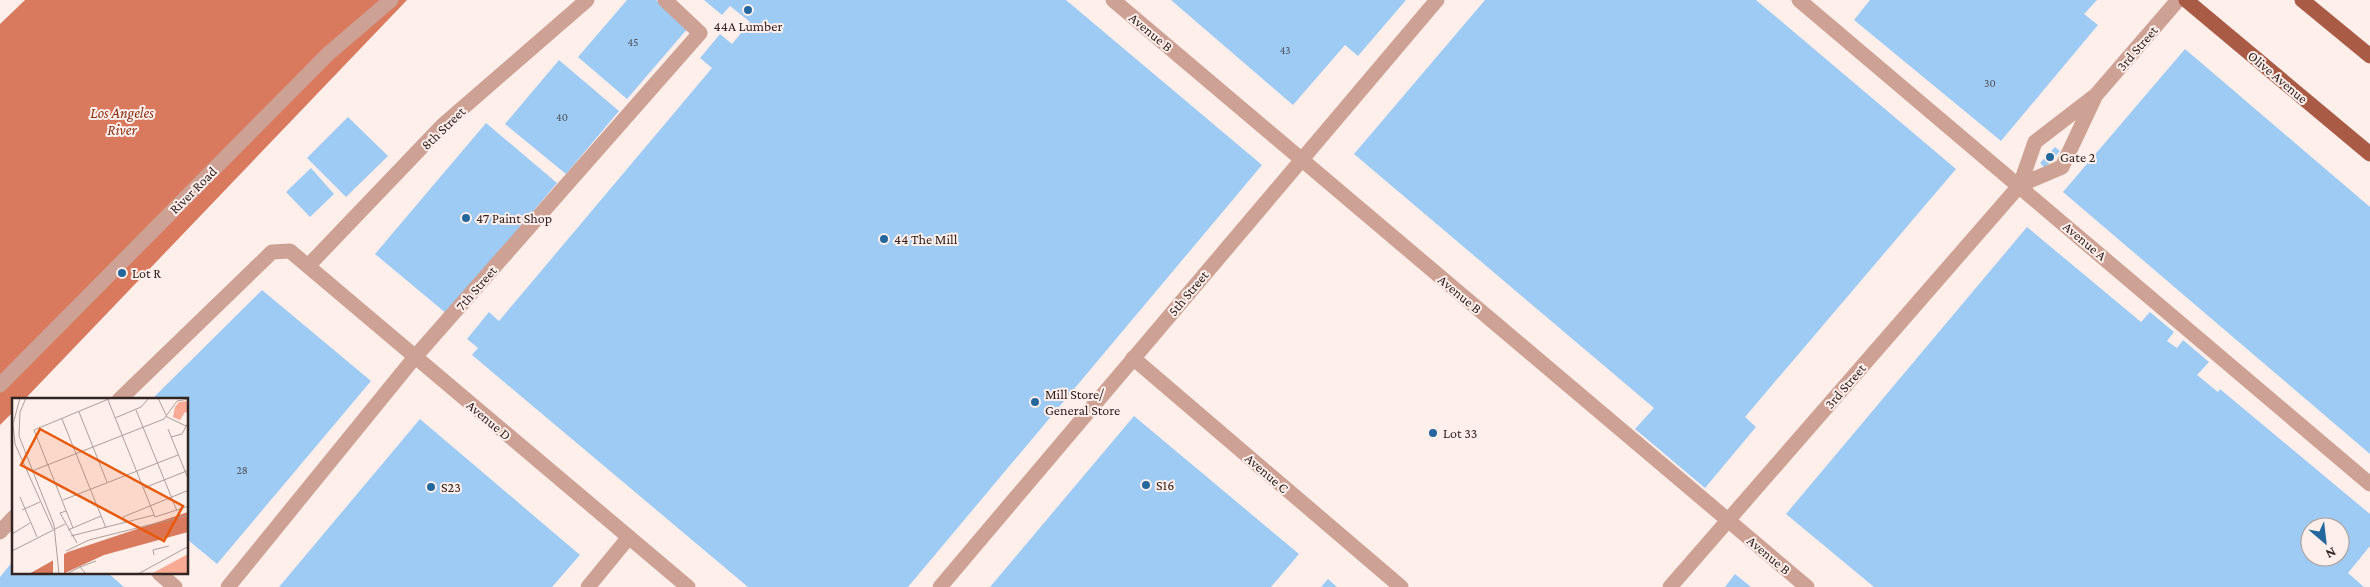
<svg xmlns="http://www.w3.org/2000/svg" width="2370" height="587" viewBox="0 0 2370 587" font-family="'Crimson Pro',serif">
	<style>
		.water { fill: #d9795e }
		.building { fill: #9dcbf4; fill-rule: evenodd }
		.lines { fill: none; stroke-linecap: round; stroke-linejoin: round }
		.lane { stroke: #cea195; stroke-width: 15 }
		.primary { stroke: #a95b45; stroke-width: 15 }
		.poi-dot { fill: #23679c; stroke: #feefeb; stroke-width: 2 }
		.labels { text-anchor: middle; stroke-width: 4; stroke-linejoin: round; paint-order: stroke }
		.number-label { font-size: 11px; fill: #4d4e56 }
		.poi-label { font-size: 14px; fill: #322421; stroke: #feefeb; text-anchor: start }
		.street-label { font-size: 14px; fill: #322421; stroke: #feefeb }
		.water-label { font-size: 15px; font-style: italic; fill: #873017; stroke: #feefeb }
		.inset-road { fill: none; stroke: #ac9e9a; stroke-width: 1 }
		.view { fill: #e8590c; fill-opacity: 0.15; stroke: #e8590c; stroke-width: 2.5 }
		.inset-edge { fill: none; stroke: #322421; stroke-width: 2.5 }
	</style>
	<rect width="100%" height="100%" fill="#feefeb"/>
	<polygon class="water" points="25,0 407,0 25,399 14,400 14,411 0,425 0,24"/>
	<g class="building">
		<polygon points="627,0 656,0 688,28 627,99 578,57"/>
		<polygon points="704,0 1066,0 1262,165 908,587 748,587 472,355 478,348 467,339 489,312 499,321 712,68 700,58 720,34 732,44 750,22 730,6 722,15"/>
		<polygon points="1171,0 1406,0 1358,56 1345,45 1293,105"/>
		<polygon points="1485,0 1756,0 1956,169 1745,417 1756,427 1705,488 1635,429 1654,408 1354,154"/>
		<polygon points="1870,0 2097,0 2084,14 2098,25 2001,141 1854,20"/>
		<polygon points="2185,49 2370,207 2370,454 2063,192"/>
		<polygon points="559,60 619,111 566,174 505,124"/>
		<polygon points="348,117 388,156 346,197 307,158"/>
		<polygon points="486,123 557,183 447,314 375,254"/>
		<polygon points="2055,147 2060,151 2045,168 2040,163"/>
		<polygon points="311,168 334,194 310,217 286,192"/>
		<path d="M2027,227L2141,322L2150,312L2174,332L2167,341L2177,348L2183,340L2209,362L2197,375L2218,392L2220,389L2370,514V546L2348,573L2364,587H1874L1786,514ZM2310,527H2340V557H2310Z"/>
		<polygon points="262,290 371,381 217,564 188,540 188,400 151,400"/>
		<polygon points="1134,416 1299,554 1271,587 990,587"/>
		<polygon points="420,419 580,555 552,587 279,587"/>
		<polygon points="14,560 14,573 108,573 124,587 0,587 0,577"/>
		<polygon points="1735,574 1751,587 1725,587"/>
		<polygon points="1328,579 1337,587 1321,587"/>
	</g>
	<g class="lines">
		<g class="lane">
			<polyline points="1113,0 1807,587"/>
			<polyline points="1799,0 2370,484"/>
			<polyline points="2020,185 2062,167 2094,99"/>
			<polyline points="308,266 443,125 587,0"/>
			<polyline points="1133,358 1401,587"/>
			<polyline points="0,385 328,54 391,0"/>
			<polyline points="119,400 272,252 290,251 688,587"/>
			<polyline points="0,532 14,517"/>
			<polyline points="159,573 175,587"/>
			<polyline points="228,587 415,357 700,33 665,0"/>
			<polyline points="588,587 629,537"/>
			<polyline points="940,587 1437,0"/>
			<polyline points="1670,587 2020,185 2035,142 2096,95 2178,0"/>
		</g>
		<g class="primary">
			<polyline points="2186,0 2370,154"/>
			<polyline points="2302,0 2370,56"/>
		</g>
	</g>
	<g class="poi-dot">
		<circle cx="748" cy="10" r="5"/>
		<circle cx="2050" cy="157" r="5"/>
		<circle cx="466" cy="218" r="5"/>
		<circle cx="884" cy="239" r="5"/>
		<circle cx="122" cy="273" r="5"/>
		<circle cx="1035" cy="402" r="5"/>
		<circle cx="1433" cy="433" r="5"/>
		<circle cx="1146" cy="485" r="5"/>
		<circle cx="431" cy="487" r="5"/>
	</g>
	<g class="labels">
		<g class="number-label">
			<text x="633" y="46">45</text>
			<text x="1285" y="54">43</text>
			<text x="1990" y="87">30</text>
			<text x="562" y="121">40</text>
			<text x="242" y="474">28</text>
		</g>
		<g class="poi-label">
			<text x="748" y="31" text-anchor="middle">44A Lumber</text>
			<text x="2060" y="162">Gate 2</text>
			<text x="476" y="223">47 Paint Shop</text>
			<text x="894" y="244">44 The Mill</text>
			<text x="132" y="278">Lot R</text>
			<text x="1045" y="399">Mill Store/<tspan x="1045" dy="16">General Store</tspan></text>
			<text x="1443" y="438">Lot 33</text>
			<text x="1156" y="490">S16</text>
			<text x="441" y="492">S23</text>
		</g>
		<g class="street-label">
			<text transform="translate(1151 32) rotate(40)" y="5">Avenue B</text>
			<text transform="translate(2137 48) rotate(-49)" y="5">3rd Street</text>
			<text transform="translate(2278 77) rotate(40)" y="5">Olive Avenue</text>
			<text transform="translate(443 128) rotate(-44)" y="5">8th Street</text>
			<text transform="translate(193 190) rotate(-45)" y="5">River Road</text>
			<text transform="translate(2085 241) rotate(40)" y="5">Avenue A</text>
			<text transform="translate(476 288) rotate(-49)" y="5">7th Street</text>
			<text transform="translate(1188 293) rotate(-50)" y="5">5th Street</text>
			<text transform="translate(1460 294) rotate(40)" y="5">Avenue B</text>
			<text transform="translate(1845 386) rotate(-49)" y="5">3rd Street</text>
			<text transform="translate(489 420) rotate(40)" y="5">Avenue D</text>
			<text transform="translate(1267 473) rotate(41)" y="5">Avenue C</text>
			<text transform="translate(1769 555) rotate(40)" y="5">Avenue B</text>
		</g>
		<g class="water-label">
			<text x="122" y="118">Los Angeles<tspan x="122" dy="17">River</tspan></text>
		</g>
	</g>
	<g transform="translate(12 398)">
		<rect width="176" height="176" fill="#feefeb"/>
		<path d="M176,3V15L173,14L168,22L161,19L163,9L167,4ZM176,156V176H139Z" fill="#f8aa94"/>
		<path d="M176,114V134L92,157L51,176H17L56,154Z" fill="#d9795e"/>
		<path d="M52,153V176H41V159Z" fill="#feefeb"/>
		<path class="inset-road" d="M8,0L1,26L3,46L41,131M14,0L8,14L7,38L42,127L47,176M146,0L155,19L174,28M96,2L143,119L177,108M124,12L165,113M67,14L95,84M103,20L129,9L137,0M50,21L94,130M156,31L177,83M159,39L170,36L177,23M20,73L152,21L165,3L177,1M132,90L177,72M8,99L25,139M51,102L166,57M10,112L28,104M54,113L48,115L65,145M113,125L111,119L177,92M61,130L22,32L99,0M56,132L89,118M0,136L18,125M59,138L142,117M0,153L53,126M54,153L77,142L177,117M142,157L141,152L157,148M68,169L84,163M55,176L68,169L74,176M126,176L177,148"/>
		<path class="view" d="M28,31L171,108L152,143L9,67Z"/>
		<rect width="176" height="176" class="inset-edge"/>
	</g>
	<g transform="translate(2325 542) rotate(152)"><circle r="24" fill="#feefeb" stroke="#ac9e9a"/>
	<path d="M0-4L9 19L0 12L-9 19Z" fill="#23679c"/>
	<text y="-8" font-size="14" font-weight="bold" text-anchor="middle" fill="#322421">N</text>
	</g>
</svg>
